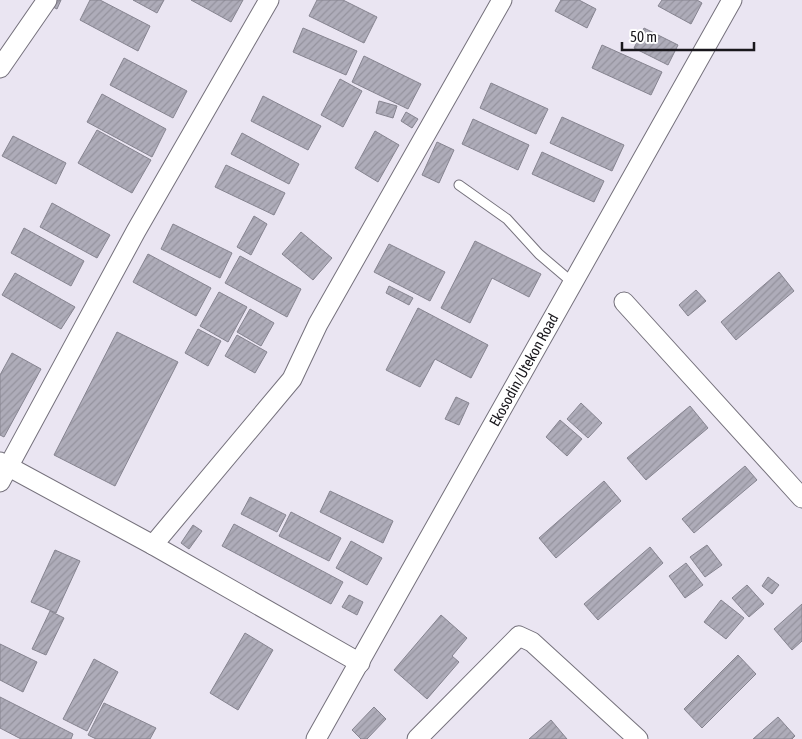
<svg xmlns="http://www.w3.org/2000/svg" width="802" height="739" viewBox="0 0 802 739" font-family="'Asap Condensed',sans-serif">
	<style>
		.building { fill: url(#building-hatch); stroke: #868490 }
		.lines { fill: none; stroke-linecap: round; stroke-linejoin: round }
		.service-casing { stroke: #75717c; stroke-width: 11 }
		.minor-casing { stroke: #75717c; stroke-width: 21 }
		.service { stroke: #fff; stroke-width: 9 }
		.minor { stroke: #fff; stroke-width: 19 }
		.labels { text-anchor: middle; stroke-width: 4.5; stroke-linejoin: round; paint-order: stroke }
		.street-label { font-size: 15px; fill: #19171c; stroke: #fff }
	</style>
	<defs>
		<pattern id="building-hatch" width="6" height="6" patternUnits="userSpaceOnUse" patternTransform="scale(1.25)"><rect width="6" height="6" fill="#aeacb9"/><path d="M-1 1l2-2M0 6l6-6M5 7l2-2" fill="none" stroke="#95939e"/></pattern>
	</defs>
	<rect width="100%" height="100%" fill="#eae5f2"/>
	<g class="building">
		<polygon points="50,0 61,0 57,9 47,4"/>
		<polygon points="90,0 100,0 150,26 138,51 80,20"/>
		<polygon points="133,0 164,0 157,13"/>
		<polygon points="191,0 243,0 231,22"/>
		<polygon points="317,0 343,0 377,17 364,43 309,16"/>
		<polygon points="561,0 579,0 596,9 587,28 555,11"/>
		<polygon points="662,0 697,0 702,3 691,24 658,6"/>
		<polygon points="303,28 357,51 346,75 293,52"/>
		<polygon points="644,28 678,45 668,65 634,48"/>
		<polygon points="602,45 662,72 651,95 592,68"/>
		<polygon points="364,56 421,84 408,109 352,82"/>
		<polygon points="124,58 187,91 173,118 110,85"/>
		<polygon points="340,79 362,91 343,127 321,115"/>
		<polygon points="491,83 548,109 536,134 480,108"/>
		<polygon points="102,94 166,129 152,157 87,122"/>
		<polygon points="263,96 321,126 308,150 251,121"/>
		<polygon points="379,101 397,106 393,118 376,113"/>
		<polygon points="406,112 418,119 412,128 401,121"/>
		<polygon points="562,117 624,145 612,171 550,143"/>
		<polygon points="473,119 529,145 518,170 462,144"/>
		<polygon points="97,130 151,160 132,193 78,163"/>
		<polygon points="375,131 399,145 378,182 355,168"/>
		<polygon points="242,133 299,164 289,184 231,154"/>
		<polygon points="13,136 66,163 56,184 2,156"/>
		<polygon points="437,142 454,150 439,183 422,175"/>
		<polygon points="542,152 604,181 594,202 532,174"/>
		<polygon points="226,165 285,193 274,215 215,187"/>
		<polygon points="52,203 110,235 97,258 40,227"/>
		<polygon points="254,216 267,224 251,255 237,247"/>
		<polygon points="173,224 232,253 220,278 161,249"/>
		<polygon points="24,228 84,261 71,286 11,253"/>
		<polygon points="301,232 332,258 313,280 282,254"/>
		<polygon points="475,241 541,274 529,297 492,278 470,323 441,308"/>
		<polygon points="389,244 445,272 430,301 374,272"/>
		<polygon points="148,254 211,288 196,316 133,282"/>
		<polygon points="240,256 301,289 287,317 225,283"/>
		<polygon points="779,272 794,291 736,340 721,322"/>
		<polygon points="15,273 75,307 61,329 2,295"/>
		<polygon points="389,286 413,298 409,305 386,293"/>
		<polygon points="696,290 706,301 688,316 679,305"/>
		<polygon points="219,292 247,307 228,342 200,326"/>
		<polygon points="418,308 488,345 471,378 435,359 420,387 386,370"/>
		<polygon points="250,309 274,323 261,346 237,332"/>
		<polygon points="198,329 221,341 208,366 185,353"/>
		<polygon points="117,332 178,362 115,486 54,455"/>
		<polygon points="237,335 267,352 255,373 225,356"/>
		<polygon points="12,353 41,369 4,437 0,435 0,375"/>
		<polygon points="456,397 469,403 459,425 445,419"/>
		<polygon points="581,403 602,423 588,438 567,419"/>
		<polygon points="690,406 708,428 646,480 627,458"/>
		<polygon points="560,420 582,439 567,456 546,437"/>
		<polygon points="745,466 757,480 694,533 682,519"/>
		<polygon points="604,481 621,501 556,558 539,538"/>
		<polygon points="330,491 393,521 383,543 320,512"/>
		<polygon points="250,497 286,515 277,532 241,514"/>
		<polygon points="291,512 341,538 329,561 279,536"/>
		<polygon points="234,524 343,582 331,604 222,546"/>
		<polygon points="193,525 202,531 189,549 181,543"/>
		<polygon points="351,541 382,558 367,585 336,568"/>
		<polygon points="707,545 722,565 705,577 690,557"/>
		<polygon points="650,547 663,563 598,620 584,604"/>
		<polygon points="55,550 80,561 56,613 31,602"/>
		<polygon points="686,563 703,585 685,598 669,576"/>
		<polygon points="768,577 779,585 772,594 762,586"/>
		<polygon points="747,585 764,604 749,617 732,598"/>
		<polygon points="349,595 363,602 357,615 342,607"/>
		<polygon points="721,600 744,618 726,639 704,622"/>
		<polygon points="802,604 802,641 792,650 774,629"/>
		<polygon points="50,611 64,618 46,655 32,649"/>
		<polygon points="441,615 467,638 452,656 459,662 427,699 394,670"/>
		<polygon points="245,633 273,650 238,710 210,693"/>
		<polygon points="0,644 37,662 23,692 0,680"/>
		<polygon points="738,655 756,674 702,728 684,709"/>
		<polygon points="94,659 118,672 87,731 63,719"/>
		<polygon points="0,697 73,734 71,739 21,739 0,728"/>
		<polygon points="104,703 156,728 150,739 96,739 88,735"/>
		<polygon points="374,707 386,719 367,739 361,739 352,730"/>
		<polygon points="778,717 795,736 792,739 753,739"/>
		<polygon points="551,720 567,739 529,739"/>
	</g>
	<g class="lines">
		<g class="service-casing">
			<polyline id="service" points="459,185 507,219 539,254 573,283"/>
		</g>
		<g class="minor-casing">
			<g id="minor">
				<polyline points="0,68 47,0"/>
				<polyline points="624,302 802,498"/>
				<polyline points="0,462 153,545 360,663"/>
				<polyline points="0,482 136,231 269,0"/>
				<polyline points="153,545 292,379 318,324 502,0"/>
				<polyline points="316,739 732,0"/>
				<polyline points="417,739 519,636 532,642 638,739"/>
			</g>
		</g>
		<use href="#service" class="service"/>
		<use href="#minor" class="minor"/>
	</g>
	<g class="labels">
		<g class="street-label">
			<text transform="translate(524 370) rotate(-61)" y="5">Ekosodin/Utekon Road</text>
		</g>
	</g>
	<path d="M622 42v8h132v-8" fill="none" stroke="#19171c" stroke-width="2.5"/>
	<text x="630" y="42" font-size="15" fill="#19171c" stroke="#ffffff" stroke-width="4" paint-order="stroke">50 m</text>
</svg>
